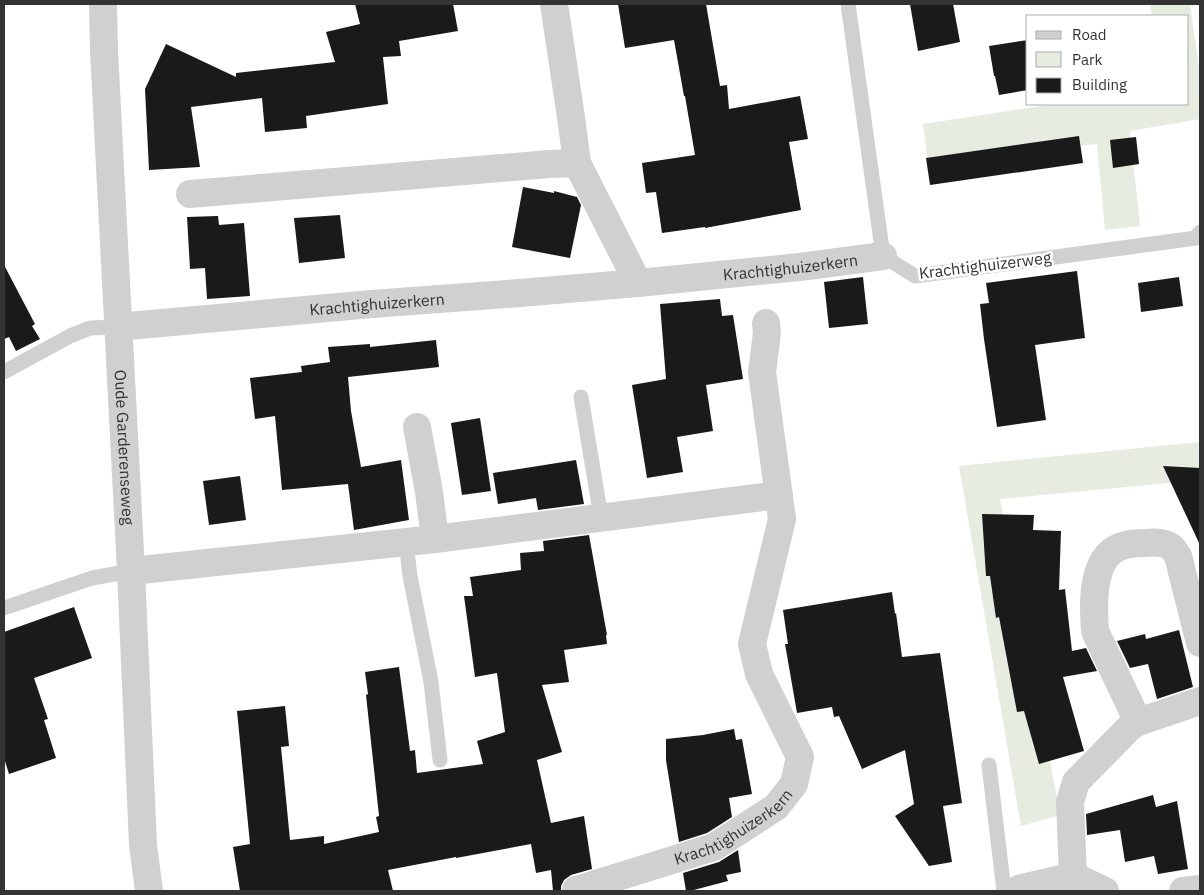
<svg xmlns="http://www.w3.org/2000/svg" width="1204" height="895" viewBox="0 0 1204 895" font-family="'IBM Plex Sans',sans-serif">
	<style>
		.green { fill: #e6ecdf }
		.building { fill: #1a1a1a }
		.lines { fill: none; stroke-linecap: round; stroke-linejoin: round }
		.lane { stroke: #d0d0d0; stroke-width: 15 }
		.street { stroke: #d0d0d0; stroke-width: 28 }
		.labels { text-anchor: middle; stroke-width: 5; stroke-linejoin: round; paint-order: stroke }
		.street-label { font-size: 16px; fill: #333; stroke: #fff }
	</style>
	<rect width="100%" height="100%" fill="#fff"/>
	<g class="green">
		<polygon points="1150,4 1190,4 1200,75 1200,119 1130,131 1140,226 1105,230 1097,144 928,164 923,124 1054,104 1188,104 1188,16 1152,16"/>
		<polygon points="1200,442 1200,480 1000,499 1058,803 1057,816 1021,826 959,466"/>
	</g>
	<g class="building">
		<polygon points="355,4 453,4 458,31 399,41 401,56 383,57 388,104 306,116 307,128 265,132 262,98 191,107 200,167 149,170 145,89 166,44 236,77 236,73 335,62 326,32 360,24"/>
		<polygon points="618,4 706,4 720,86 727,85 729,109 800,96 808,139 789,142 801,210 705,228 705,227 662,233 656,192 646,193 642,163 695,155 685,96 684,96 674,40 625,48"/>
		<polygon points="910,4 953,4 960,42 918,51"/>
		<polygon points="1028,40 1028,90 999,95 995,76 994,76 989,46"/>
		<polygon points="1079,136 1083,163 930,185 926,158"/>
		<polygon points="1136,137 1139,164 1113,168 1110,140"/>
		<polygon points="523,187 554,193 554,191 577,197 581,205 570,258 512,247"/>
		<polygon points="340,215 345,258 299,263 294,218"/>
		<polygon points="218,216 219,225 244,223 250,296 207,299 205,268 190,269 187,217"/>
		<polygon points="4,265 35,324 32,326 40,339 16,351 9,337 4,339"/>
		<polygon points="1077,271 1085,338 1035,345 1046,420 997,427 984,339 980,304 989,303 986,283"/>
		<polygon points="863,277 868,324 829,328 824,282"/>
		<polygon points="1179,277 1183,306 1141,312 1138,283"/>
		<polygon points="720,299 722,316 733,315 743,379 706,385 713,431 677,437 683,472 647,478 632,385 666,379 660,304"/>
		<polygon points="436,340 439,367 348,377 351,411 361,467 401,460 409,520 354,530 348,484 282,490 275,416 255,419 250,378 302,372 301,366 330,362 328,347 370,344 370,347"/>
		<polygon points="480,418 491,491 462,495 451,423"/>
		<polygon points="576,460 584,504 538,510 536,498 498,504 493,473"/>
		<polygon points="1163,466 1200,468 1200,545"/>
		<polygon points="240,476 246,520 209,525 203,481"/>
		<polygon points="982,514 1034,515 1033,530 1061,531 1059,590 1065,589 1072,651 1086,648 1097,671 1063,677 1084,751 1039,764 1024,711 1017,712 999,617 996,618 990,576 986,576"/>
		<polygon points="589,535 607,635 606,635 607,644 564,650 569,682 542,685 562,752 537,760 551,823 584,816 592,869 571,875 564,880 561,886 561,891 553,891 551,870 536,873 531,844 456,858 456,857 388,870 393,891 240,891 233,847 250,844 237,711 285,706 289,746 281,747 290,840 324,836 324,844 379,832 376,817 379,816 366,695 368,694 365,672 399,667 410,751 415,750 417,773 483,764 477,741 505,732 497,673 475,677 464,596 473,596 470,577 521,570 520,553 544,551 543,541"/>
		<polygon points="892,592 895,614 896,613 902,657 940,653 962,803 943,806 952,862 929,866 895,816 914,804 905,750 862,769 839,716 834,717 832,707 797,713 785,644 788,644 783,610"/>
		<polygon points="74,607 92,658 34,678 48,719 44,720 56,758 9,774 4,758 4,632"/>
		<polygon points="1179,630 1193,687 1157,699 1148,664 1130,668 1117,641 1145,634 1146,639"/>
		<polygon points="734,729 736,740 742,739 752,794 729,798 732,817 707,833 679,842 666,760 666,739 703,735"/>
		<polygon points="1153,795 1156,807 1177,801 1188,869 1158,874 1154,856 1125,862 1120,830 1087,835 1086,814"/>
		<polygon points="738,850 741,872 726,875 728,881 690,891 686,891 683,873 719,862"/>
	</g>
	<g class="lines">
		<g class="lane">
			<polyline points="848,4 883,256 915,276 1196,238 1200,232"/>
			<polyline points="4,372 70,336 90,328 117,327"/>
			<polyline points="581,397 601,517"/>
			<polyline points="406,542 410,576 431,682 440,760"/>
			<polyline points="4,608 92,578 131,571"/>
			<polyline points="989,765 1004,891"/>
		</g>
		<g class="street">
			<path id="s1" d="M103,4L104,51L131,571L143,845L149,891"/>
			<polyline points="554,4 571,117 577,163"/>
			<polyline points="190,194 549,164 577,163 638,283"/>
			<path id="s2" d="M117,327L372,304L520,293L638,283L800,267L883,256"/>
			<polyline points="435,539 779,495"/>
			<polyline points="131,571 435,539 429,492 417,427"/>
			<path d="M1138,722L1095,631C1093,605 1091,559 1119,547C1127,544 1137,543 1145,543C1153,542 1165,542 1171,547C1174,549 1176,554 1178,556L1200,643"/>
			<polyline points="1073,876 1070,802 1076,782 1130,727 1138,722 1200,701"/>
			<path id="s3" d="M576,890L714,847L776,807L794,784L800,757L759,674L752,644L782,519L762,372L767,333L766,323"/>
			<polyline points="1016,891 1018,889 1073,876 1105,891"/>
			<polyline points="1183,891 1200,889"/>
		</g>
	</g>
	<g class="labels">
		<g class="street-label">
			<text transform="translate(985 265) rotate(-7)" y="6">Krachtighuizerweg</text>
			<text dy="6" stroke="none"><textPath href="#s2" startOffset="676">Krachtighuizerkern</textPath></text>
			<text dy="6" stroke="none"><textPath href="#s2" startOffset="261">Krachtighuizerkern</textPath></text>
			<text dy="6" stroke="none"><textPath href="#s1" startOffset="444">Oude Garderenseweg</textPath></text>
			<text dy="6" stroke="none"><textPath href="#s3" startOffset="171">Krachtighuizerkern</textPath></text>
		</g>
	</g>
	<rect width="1204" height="895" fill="none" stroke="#333333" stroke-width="10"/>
	<rect x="1026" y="15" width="162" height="90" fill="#ffffff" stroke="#adadad"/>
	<rect x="1036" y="31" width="25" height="8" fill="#d0d0d0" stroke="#adadad"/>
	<text x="1072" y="40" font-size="15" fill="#333333">Road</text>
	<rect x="1036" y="52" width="25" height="15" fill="#e6ecdf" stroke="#adadad"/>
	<text x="1072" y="65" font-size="15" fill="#333333">Park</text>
	<rect x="1036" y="78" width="25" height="15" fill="#1a1a1a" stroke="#adadad"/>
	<text x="1072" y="90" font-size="15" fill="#333333">Building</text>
</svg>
